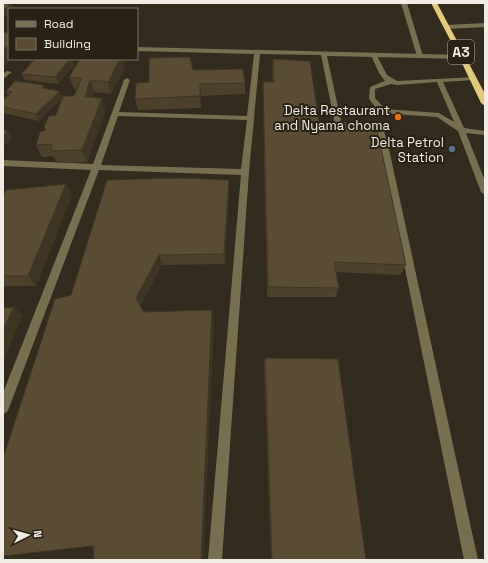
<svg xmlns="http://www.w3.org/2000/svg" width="488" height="563" viewBox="0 0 488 563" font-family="'Space Grotesk',sans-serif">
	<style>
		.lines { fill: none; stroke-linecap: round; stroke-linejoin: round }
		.lane { fill: #776f50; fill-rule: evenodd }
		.street { fill: #776f50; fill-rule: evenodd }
		.highway { fill: #e1cb7b; fill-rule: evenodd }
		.wall { fill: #4d412b }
		.shaded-wall { fill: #3f3523 }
		.building { fill: #5a4c32; stroke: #3f3523 }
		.food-dot { fill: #e8710a; stroke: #282114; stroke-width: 1.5 }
		.service-dot { fill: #5c6f8a; stroke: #282114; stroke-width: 1.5 }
		.labels { text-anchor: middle; stroke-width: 4; stroke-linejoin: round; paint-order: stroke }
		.far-poi-label { font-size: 13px; fill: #f1ece4; stroke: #282114; text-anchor: end }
		.shield { fill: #282114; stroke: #b5afa6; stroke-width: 1 }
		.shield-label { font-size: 14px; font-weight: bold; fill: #f1ece4 }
	</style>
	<rect width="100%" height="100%" fill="#322b1e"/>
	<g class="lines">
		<g class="lane">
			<polygon points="401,3 407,3 423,56 422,57 417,56"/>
			<polygon points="485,23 485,27 447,29 444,27 447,25"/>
			<path d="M372,54H376L387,75L397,81L475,77L476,78L473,80L443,82L464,128L485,131V135L466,133L485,181V195L481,192L458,131L437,117L380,113L369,99L370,87L385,81L379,73L371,55ZM437,82L454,122L439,113L385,109L375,98V89L391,84L397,85Z"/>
		</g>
		<g class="street">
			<path d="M137,47L463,55L466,57L463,59L327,56L341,121C352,127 371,118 380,125C384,128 385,136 387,140L478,560H464L379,140L375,128L373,127L345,128L335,124L321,55L260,54L249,172L222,560H208L241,175L99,170L9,408L7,412L3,414V393L91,170L3,166V160L93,164L124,80L127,78L130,80L119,112L247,116L254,54L137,51ZM118,116L247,120L241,169L101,165Z"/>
			<polygon points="7,71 12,72 3,79 3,74"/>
		</g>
		<polygon class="highway" points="431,3 437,3 485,94 485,106 481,103 459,57"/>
	</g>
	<g class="wall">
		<polygon points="273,59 319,122 406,265 400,275 336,272 339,288 336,297 267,297 263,94 263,82 273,82 272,71"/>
		<polygon points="74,65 58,84 25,80 21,74"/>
		<polygon points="125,67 111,94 94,92 93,97 106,109 87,162 57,163 53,156 42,157 36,145 45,130 44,127 56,115 62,98 39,121 3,113 3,100 8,96 6,91 63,97 74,96 77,89 74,89 69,77"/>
		<polygon points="193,70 245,83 245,94 201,96 201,108 138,110 135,99 149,82"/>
		<polygon points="229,180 229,191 225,264 162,265 140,306 144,312 214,318 203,557 71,295"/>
		<polygon points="66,184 72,195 36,286 3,286 3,196"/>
		<polygon points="265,358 366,560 271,560 264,366"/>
	</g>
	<g class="shaded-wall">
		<polygon points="12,5 14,9 9,9 9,15 3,19 3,10"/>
		<polygon points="9,45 9,59 12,59 3,67 3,50"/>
		<polygon points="70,59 71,59 74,65 58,84 55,77"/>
		<polygon points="120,59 123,59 125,67 111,94 108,82"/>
		<polygon points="90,80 94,92 89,108 85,97"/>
		<polygon points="200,84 201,96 201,108 200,96"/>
		<polygon points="44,85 47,91 42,88"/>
		<polygon points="60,91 63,97 39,121 36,114"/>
		<polygon points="102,98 106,109 87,162 82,150"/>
		<polygon points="8,131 12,138 3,148 3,137"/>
		<polygon points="229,180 229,191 225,264 224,254"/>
		<polygon points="66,184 72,195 36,286 28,276"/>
		<polygon points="159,255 162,265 140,307 136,298"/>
		<polygon points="14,307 23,316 3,361 3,330"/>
		<polygon points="212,310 214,318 203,557 201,560"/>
	</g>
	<g class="building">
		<polygon points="3,3 4,3 12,5 3,10"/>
		<polygon points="3,32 9,33 9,45 3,50"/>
		<polygon points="190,57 193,70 243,69 245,83 200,84 200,96 135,99 136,83 149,82 149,58"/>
		<polygon points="35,59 70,59 55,77 21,74"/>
		<polygon points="80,59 120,59 108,82 90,80 85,97 102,98 82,150 51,151 52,144 36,145 40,132 46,130 44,127 49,116 56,115 63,96 74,96 82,78 69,77"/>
		<polygon points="273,59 310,61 319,122 376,125 406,265 334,262 339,288 268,287 263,82 274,82"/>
		<polygon points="15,81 44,85 42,88 60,91 36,114 3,107 3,100 12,92 6,91"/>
		<polygon points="3,130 8,131 3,137"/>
		<polygon points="179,178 229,180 224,254 159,255 136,298 144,312 212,310 201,560 94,560 93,546 3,556 3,458 55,299 71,295 107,180"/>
		<polygon points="66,184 28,276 3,276 3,196 6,190"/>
		<polygon points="14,307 3,330 3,308"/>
		<polygon points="265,358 338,359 366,560 272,560"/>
	</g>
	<circle class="food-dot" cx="398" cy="117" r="4"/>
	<circle class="service-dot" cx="452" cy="149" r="4"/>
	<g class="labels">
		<g class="far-poi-label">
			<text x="390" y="115">Delta Restaurant<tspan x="390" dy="15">and Nyama choma</tspan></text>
			<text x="444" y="147">Delta Petrol<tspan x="444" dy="15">Station</tspan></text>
		</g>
		<rect class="shield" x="448" y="40" width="26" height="24" rx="3"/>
		<g class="shield-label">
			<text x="461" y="57">A3</text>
		</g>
	</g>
	<rect width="488" height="563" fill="none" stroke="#f1ece4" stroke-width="8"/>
	<rect x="8" y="8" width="130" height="52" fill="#282114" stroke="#787267"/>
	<rect x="16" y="21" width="20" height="6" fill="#776f50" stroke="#787267"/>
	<text x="44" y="28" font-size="12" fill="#f1ece4">Road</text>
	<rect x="16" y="38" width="20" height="12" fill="#5a4c32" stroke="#787267"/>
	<text x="44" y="48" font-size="12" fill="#f1ece4">Building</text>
	<g transform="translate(28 535) rotate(84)" stroke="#282114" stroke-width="3" paint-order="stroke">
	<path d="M0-3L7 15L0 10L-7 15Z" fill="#f1ece4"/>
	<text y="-6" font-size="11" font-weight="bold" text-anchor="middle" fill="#f1ece4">N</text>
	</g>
</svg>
